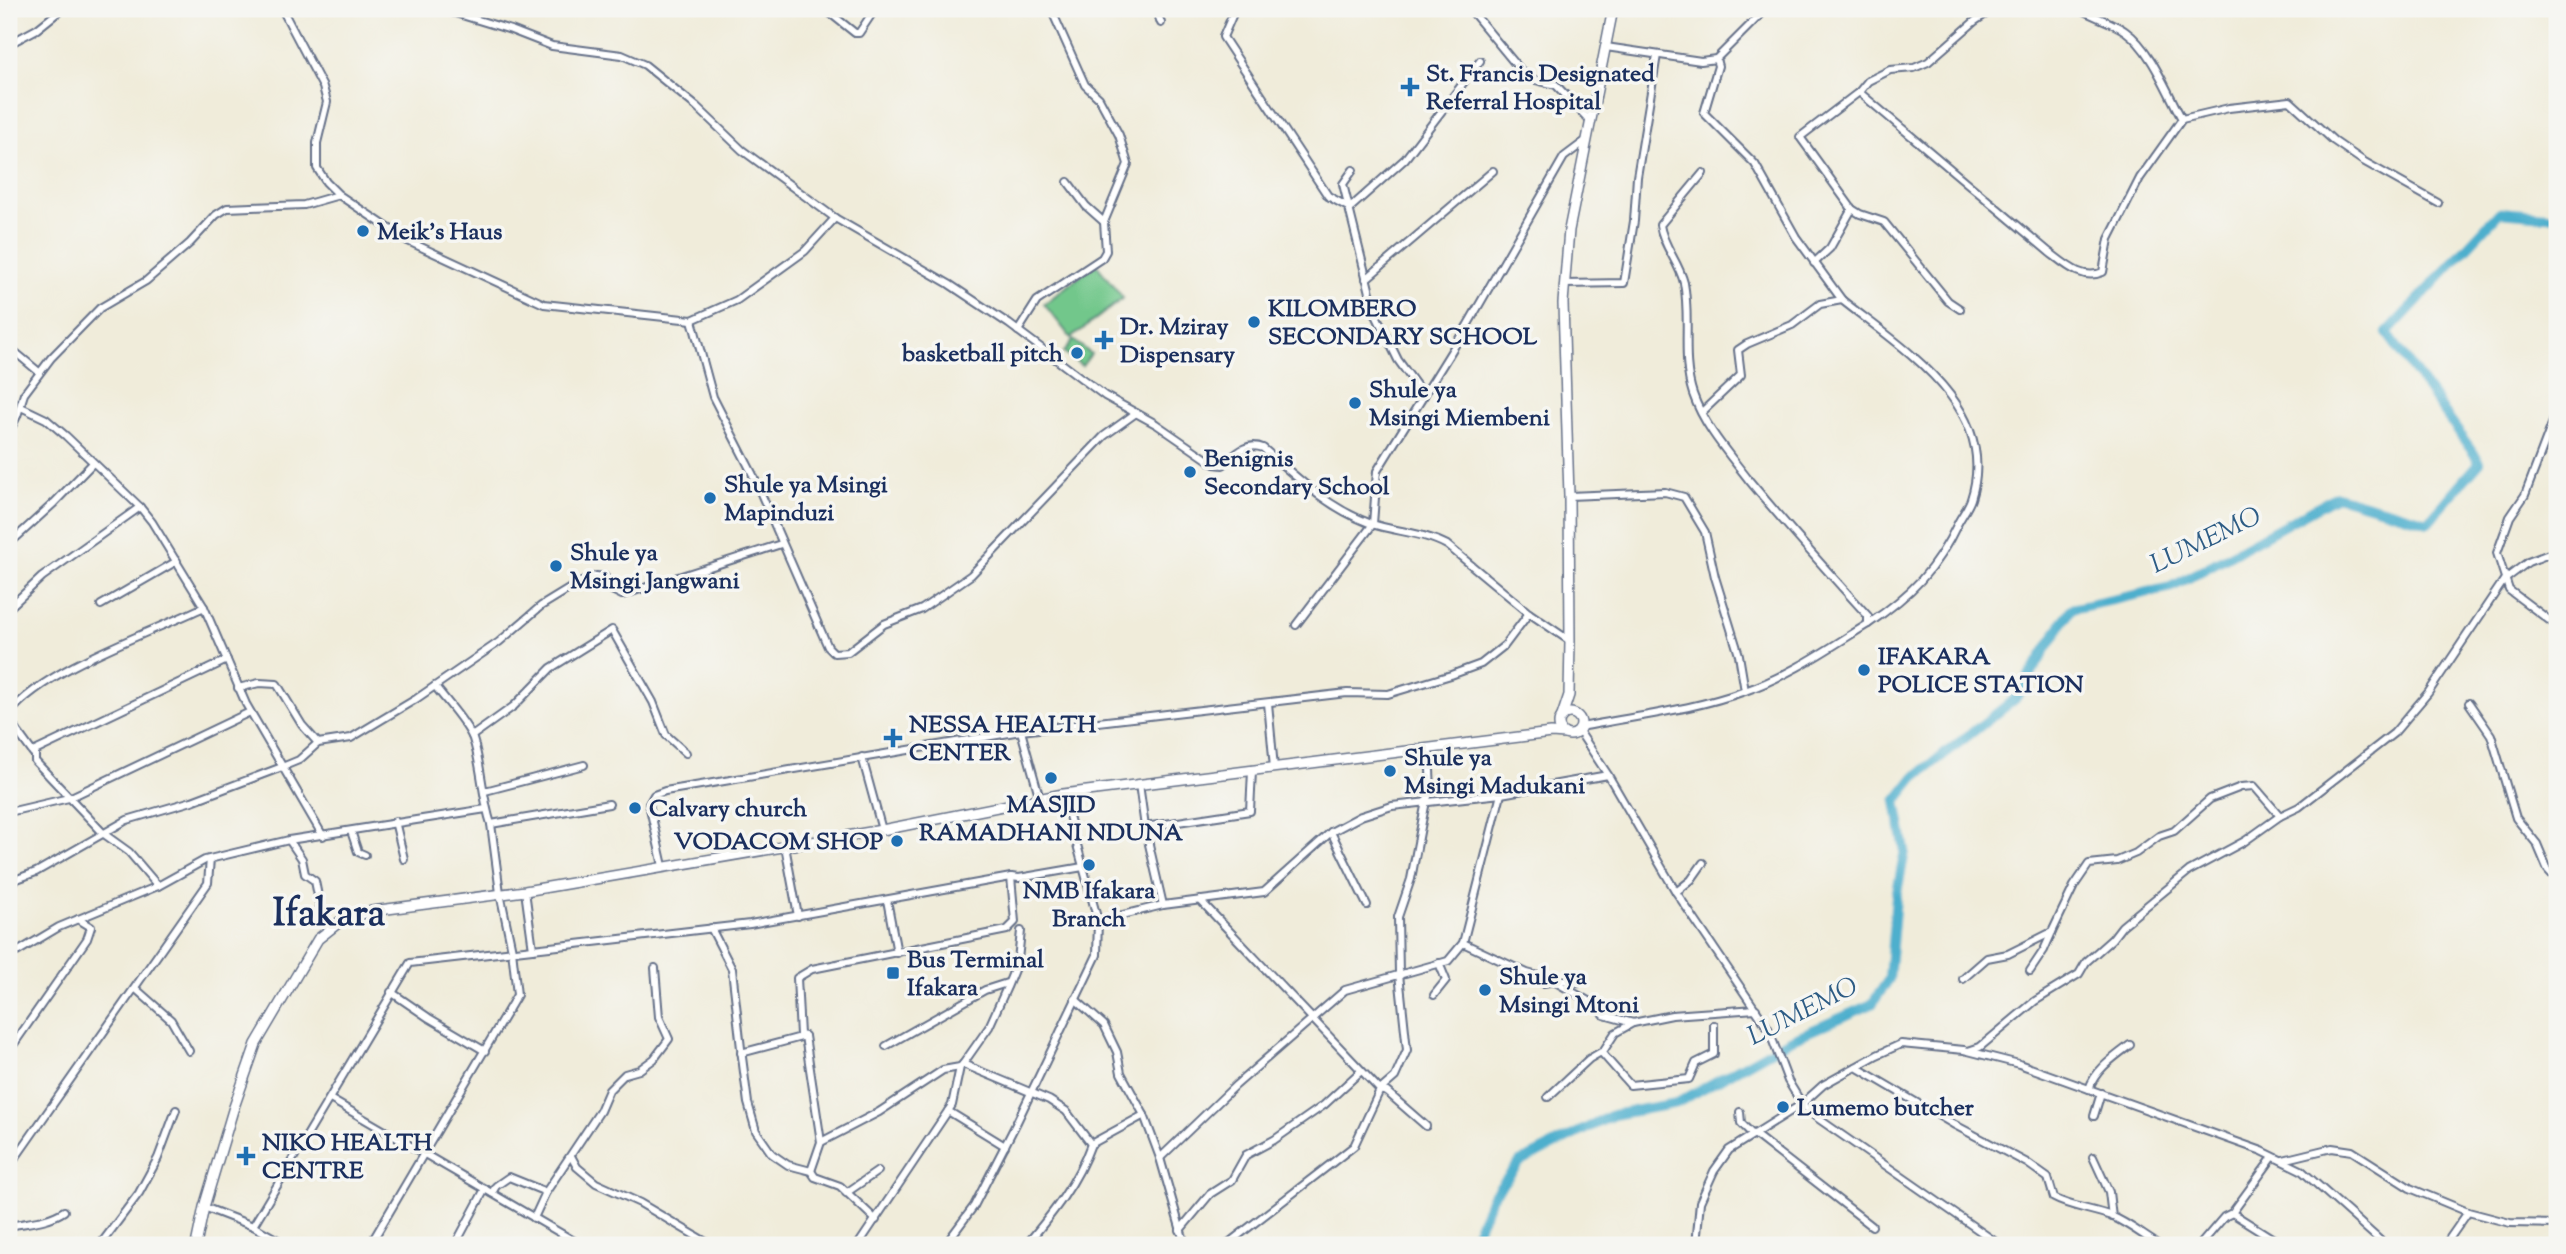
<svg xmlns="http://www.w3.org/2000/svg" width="2566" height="1254" viewBox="0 0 2566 1254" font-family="'Sorts Mill Goudy',serif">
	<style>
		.park { fill: #72c78b; stroke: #467b74; stroke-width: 2 }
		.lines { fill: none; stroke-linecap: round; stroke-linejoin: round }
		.river { stroke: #4eafcd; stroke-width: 10 }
		.minor-casing { stroke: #667189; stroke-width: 10 }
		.secondary-casing { stroke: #667189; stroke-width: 12 }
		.minor { stroke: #fff; stroke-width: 6 }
		.secondary { stroke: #fff; stroke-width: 9 }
		.poi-dot { fill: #1f6fb2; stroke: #f6f6f2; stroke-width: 2.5 }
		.labels { text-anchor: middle; stroke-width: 7; stroke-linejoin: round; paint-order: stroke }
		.poi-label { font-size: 24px; font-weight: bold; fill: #1b2f5e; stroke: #f6f6f2; text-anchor: start }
		.water-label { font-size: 26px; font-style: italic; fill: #2d5c85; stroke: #f6f6f2 }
		.town-label { font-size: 38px; font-weight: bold; fill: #1b2f5e; stroke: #f6f6f2 }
	</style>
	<rect width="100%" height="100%" fill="#f6f6f2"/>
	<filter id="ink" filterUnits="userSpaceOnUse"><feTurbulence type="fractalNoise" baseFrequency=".0143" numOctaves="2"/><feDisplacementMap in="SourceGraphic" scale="14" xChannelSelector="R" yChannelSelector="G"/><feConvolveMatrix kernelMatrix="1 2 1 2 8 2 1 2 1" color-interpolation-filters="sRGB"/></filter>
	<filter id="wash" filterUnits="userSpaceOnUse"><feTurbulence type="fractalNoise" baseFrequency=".00686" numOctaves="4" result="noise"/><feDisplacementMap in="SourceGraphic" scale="28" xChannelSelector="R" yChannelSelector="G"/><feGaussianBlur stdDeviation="1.57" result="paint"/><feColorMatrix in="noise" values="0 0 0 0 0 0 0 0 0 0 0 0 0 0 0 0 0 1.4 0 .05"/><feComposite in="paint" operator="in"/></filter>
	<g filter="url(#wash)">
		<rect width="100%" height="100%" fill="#f0ecda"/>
		<g class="park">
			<polygon points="1096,264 1123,298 1071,338 1044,304"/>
			<polygon points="1073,340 1091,354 1082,366 1064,352"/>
		</g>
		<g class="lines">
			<polyline class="river" points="1470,1245 1492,1197 1520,1162 1613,1115 1677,1103 1790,1040 1872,1004 1889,979 1896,897 1905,851 1896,801 1915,777 2015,699 2071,609 2172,587 2337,496 2428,522 2480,462 2387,333 2500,212 2557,217"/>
		</g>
	</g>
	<g filter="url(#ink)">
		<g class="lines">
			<g class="minor-casing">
				<g id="minor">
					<polyline points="282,9 323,87 327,102 317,143 317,168 326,182 339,195 408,241 544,304 692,320 737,300 805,251 835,218"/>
					<path d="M442,9L511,30L552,46L622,55L645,65L697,107L742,150L835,218L949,284L1009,324L1105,396L1156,424L1214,464L1223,465C1235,455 1246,441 1263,448C1296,477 1327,507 1369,523C1395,532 1423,532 1447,545L1529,613L1570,641"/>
					<polyline points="825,9 855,33 859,33 875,9"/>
					<polyline points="1156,9 1161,23"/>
					<polyline points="1235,9 1223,37 1328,196 1350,208 1405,159 1480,61"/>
					<polyline points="1470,9 1527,78 1556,85 1590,121"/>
					<path d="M2080,9C2094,17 2114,23 2125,31C2151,49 2167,92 2182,119"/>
					<polyline points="9,44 37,29 62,9"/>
					<polyline points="1606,47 1701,61 1716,59 1766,9"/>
					<polyline points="1716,59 1718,66 1704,113 1755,164 1796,237 1842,300"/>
					<path d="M1859,92L2049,252C2065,264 2082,281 2103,272L2109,239L2140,178L2182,119L2229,108L2290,101L2334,141L2363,161L2438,203"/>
					<polyline points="1353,170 1343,184 1375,313 1398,360 1424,396"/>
					<polyline points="1068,182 1086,206 1104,222"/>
					<polyline points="1814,263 1830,248 1852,209"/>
					<polyline points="1366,279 1493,171"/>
					<polyline points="1564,284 1624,283 1634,221 1637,177 1657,55"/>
					<polyline points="1960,309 1948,301 1884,222 1860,214 1852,209 1800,137 1859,92 1868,81 1890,70 1914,68 1928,62 1975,21 1993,9"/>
					<polyline points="692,320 713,397 752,473 828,647 834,653 848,652 884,624 922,609 971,575 1104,436 1136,413"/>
					<polyline points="1018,331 1037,301 1102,258 1106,251 1104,222 1128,164 1119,135 1099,98 1085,85 1051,9"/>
					<polyline points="9,347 39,372"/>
					<polyline points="21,407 46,419 66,436 140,507 152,522 204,607 246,704 323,836"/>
					<polyline points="2557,411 2525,495 2510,517 2497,553 2509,590 2557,626"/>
					<path d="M1702,412L1741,375L1738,350L1747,344L1792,325L1820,304L1842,300C1902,348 2001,407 1971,499C1968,508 1962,515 1958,523C1936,570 1911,595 1868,624"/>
					<polyline points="9,432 17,416 24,394 51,358 100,308 146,281 190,243 216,215 227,208 304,205 339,195"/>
					<polyline points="1569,496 1665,492 1684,497 1705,532 1715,577 1739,655 1745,691"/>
					<polyline points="9,544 54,503 93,463"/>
					<polyline points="101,605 177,561"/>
					<polyline points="9,608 42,577 140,507"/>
					<polyline points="1296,625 1373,524 1377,471 1467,326 1564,157 1584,142"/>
					<polyline points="238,688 259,683 277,684 302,725 318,743"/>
					<polyline points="1268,703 1274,768"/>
					<polyline points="2469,703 2491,735 2516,818 2537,844 2548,870 2557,880"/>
					<path d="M9,714C45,668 150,633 204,607"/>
					<polyline points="9,720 33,753 35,752"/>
					<path d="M1581,727C1636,716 1693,710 1745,691C1789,676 1829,648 1868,624V616C1827,571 1787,526 1748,479C1728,453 1704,426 1693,394C1681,358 1691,320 1684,283C1679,262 1663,246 1660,225L1703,173"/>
					<polyline points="1021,731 1040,799"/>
					<polyline points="1579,731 1608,775 1676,892 1768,1028 1788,1081 1802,1104 1816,1117 2000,1245"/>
					<polyline points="472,736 514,706 551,668 612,630 653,702 666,735 686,753"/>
					<polyline points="862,757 882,830"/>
					<polyline points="485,791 584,765"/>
					<polyline points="1063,794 1098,921 1163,905 1145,827 1139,784"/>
					<polyline points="9,812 69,798 250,712"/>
					<polyline points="395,821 404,859"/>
					<polyline points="491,824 609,804"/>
					<polyline points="1145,827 1250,811 1252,771"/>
					<polyline points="351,831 358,852 365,855"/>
					<polyline points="1331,832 1367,905"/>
					<polyline points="289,840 302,859 305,874 315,881 320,906"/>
					<polyline points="785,846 798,916"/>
					<polyline points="663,866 649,804 654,795 665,791 1021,731 1347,693 1388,694 1451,675 1481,664 1505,645 1529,613"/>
					<polyline points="9,882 36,872 127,820 192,801 282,767 299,760 318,743 351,738 416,699 499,642 541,606 577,584 596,576 605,577 612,590 622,595 781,544"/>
					<polyline points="158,886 129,852 104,834 35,761 35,751 227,660"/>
					<polyline points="525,891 533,949"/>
					<polyline points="1676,892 1691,880 1703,863"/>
					<polyline points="887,900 897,953"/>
					<polyline points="1200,900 1380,1090 1354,1146 1226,1245"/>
					<polyline points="1163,905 1264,892 1331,832 1361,816 1392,806 1501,794 1608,775"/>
					<polyline points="711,928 732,969 742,1057 748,1103 756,1131 772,1154 788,1165 811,1171 821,1142 879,1112 943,1070 960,1067 963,1064 1049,1100 1066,1111 1091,1144"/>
					<polyline points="1463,943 1527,973 1550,979 1592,1003 1604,1015 1633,1023 1672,1015 1756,1009"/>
					<polyline points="9,954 17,952 59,927 158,886 205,860 289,840 486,809"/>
					<polyline points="2030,971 2044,950 2052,932"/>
					<polyline points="1535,977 1543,983 1562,980 1578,983"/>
					<polyline points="1963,979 1987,958 2008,954 2052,932 2074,886 2089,864 2117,861 2136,853 2159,836 2174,831 2210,799 2241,787 2254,786 2280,816"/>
					<polyline points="136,989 171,1020 189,1051"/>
					<polyline points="391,992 429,1018 485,1051"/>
					<polyline points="1434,995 1446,980 1439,963"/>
					<polyline points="1075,999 1104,1025 1117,1052 1121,1073 1144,1115 1160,1158 1185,1245"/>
					<polyline points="805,1036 800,1035 797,978 812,969 1007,930 1015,922 1011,877"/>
					<polyline points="886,1046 985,990 1007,983"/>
					<polyline points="9,1051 87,939 91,927 78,919"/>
					<polyline points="1968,1051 1980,1047 2035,1001 2079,974 2086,962 2112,939 2122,926 2189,871 2245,841 2280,816 2299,807 2394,733 2428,693 2504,580 2528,562 2557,551"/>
					<polyline points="741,1053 805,1036 821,1142"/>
					<polyline points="1602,1053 1615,1033 1633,1023"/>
					<polyline points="963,1064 989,1027 1007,987 1018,960 1021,931"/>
					<path d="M1856,1067L1953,1124L2027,1163L2048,1178L2054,1198C2070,1207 2093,1209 2111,1216C2128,1223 2144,1236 2159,1245"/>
					<path d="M2089,1089C2095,1070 2114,1057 2130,1045"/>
					<polyline points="1548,1097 1589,1059 1601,1052 1630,1085 1689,1079 1696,1063 1714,1054 1714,1025"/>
					<polyline points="330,1099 581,1245"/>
					<polyline points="948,1111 1005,1146"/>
					<polyline points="1740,1112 1741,1123 1753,1135"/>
					<polyline points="2094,1116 2101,1093"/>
					<polyline points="1426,1126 1387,1092 1380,1090 1395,1077 1407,1050 1399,974 1398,917 1411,879 1426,801 1431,790 1429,749"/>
					<polyline points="1754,1134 1872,1226"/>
					<polyline points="571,1156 577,1167 596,1183 640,1203 706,1242"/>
					<polyline points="2093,1157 2109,1192 2112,1217"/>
					<polyline points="1160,1158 1236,1085 1345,990 1448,961 1463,943 1501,794"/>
					<polyline points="2283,1160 2332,1148 2352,1151 2410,1188 2468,1212 2510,1223 2557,1224"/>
					<polyline points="9,1167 208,883 210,859"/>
					<polyline points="811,1171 815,1177 840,1186 876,1220"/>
					<polyline points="492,1193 496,1186 509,1177 546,1192"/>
					<polyline points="846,1193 878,1171"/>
					<polyline points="204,1207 253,1226 287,1245"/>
					<polyline points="2232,1213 2283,1245"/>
					<polyline points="534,1218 546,1192 600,1111 609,1090 625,1074 639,1070 654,1059 669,1039 659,1017 655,968"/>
					<path d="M9,1221L14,1225C31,1222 49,1221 64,1211"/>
					<polyline points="253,1226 410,963 750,924 1011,877 1019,878 1083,867"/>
					<polyline points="1180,1230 1210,1194 1232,1180 1246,1155 1274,1140 1324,1105 1361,1071"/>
					<polyline points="100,1245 139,1193 158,1158 176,1110"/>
					<path d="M370,1245L517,995L512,950L500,893L491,824C482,797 482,767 473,739C467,723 446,701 435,686"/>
					<polyline points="455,1245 485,1189"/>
					<polyline points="858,1245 952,1105 960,1067"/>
					<polyline points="945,1245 974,1206 1016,1124 1097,955 1098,921"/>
					<path d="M1026,1245C1053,1213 1077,1183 1091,1144L1144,1115"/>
					<polyline points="1696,1245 1700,1202 1714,1171 1729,1150 1802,1104 1823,1085 1877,1055 1901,1044 1964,1050 2019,1064 2262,1151 2301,1170 2385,1245"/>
					<polyline points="2200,1245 2224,1217 2232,1213 2273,1157"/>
					<polyline points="2445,1245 2468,1212"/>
				</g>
			</g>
			<g class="secondary-casing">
				<g id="secondary">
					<circle cx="1570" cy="724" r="11"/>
					<polyline points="1562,716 1569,695 1570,641 1569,496 1563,303 1569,230 1613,9"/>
					<polyline points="196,1245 204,1207 233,1110 256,1044 318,939 342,920 372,911 525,891 882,830 1063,794 1551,733 1565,734"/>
				</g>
			</g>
			<use href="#minor" class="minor"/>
			<use href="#secondary" class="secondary"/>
		</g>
	</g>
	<g class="poi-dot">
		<path d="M1406.5 76.5h7v7h7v7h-7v7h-7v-7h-7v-7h7z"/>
		<circle cx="363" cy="231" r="7"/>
		<circle cx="1254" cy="322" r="7"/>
		<path d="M1100.5 329.5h7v7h7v7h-7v7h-7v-7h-7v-7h7z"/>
		<circle cx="1077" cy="353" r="7"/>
		<circle cx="1355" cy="403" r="7"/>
		<circle cx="1190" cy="472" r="7"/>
		<circle cx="710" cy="498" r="7"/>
		<circle cx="556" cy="566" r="7"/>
		<circle cx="1864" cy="670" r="7"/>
		<path d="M889.5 727.5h7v7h7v7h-7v7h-7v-7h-7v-7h7z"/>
		<circle cx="1390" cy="771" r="7"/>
		<circle cx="1051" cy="778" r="7"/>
		<circle cx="635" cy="808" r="7"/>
		<circle cx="897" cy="841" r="7"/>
		<circle cx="1089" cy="865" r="7"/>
		<rect x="886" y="966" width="14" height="14" rx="3.5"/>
		<circle cx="1485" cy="990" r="7"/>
		<circle cx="1783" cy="1107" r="7"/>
		<path d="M242.5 1145.5h7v7h7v7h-7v7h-7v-7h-7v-7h7z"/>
	</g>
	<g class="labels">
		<g class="poi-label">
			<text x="1426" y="81">St. Francis Designated<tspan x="1426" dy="28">Referral Hospital</tspan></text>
			<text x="377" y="239">Meik's Haus</text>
			<text x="1268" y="316">KILOMBERO<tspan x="1268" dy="28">SECONDARY SCHOOL</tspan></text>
			<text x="1120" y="334">Dr. Mziray<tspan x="1120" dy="28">Dispensary</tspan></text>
			<text x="1063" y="361" text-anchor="end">basketball pitch</text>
			<text x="1369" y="397">Shule ya<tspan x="1369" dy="28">Msingi Miembeni</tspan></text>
			<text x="1204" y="466">Benignis<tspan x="1204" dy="28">Secondary School</tspan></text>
			<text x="724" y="492">Shule ya Msingi<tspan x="724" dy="28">Mapinduzi</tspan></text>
			<text x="570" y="560">Shule ya<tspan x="570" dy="28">Msingi Jangwani</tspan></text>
			<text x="1878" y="664">IFAKARA<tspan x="1878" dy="28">POLICE STATION</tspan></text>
			<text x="909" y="732">NESSA HEALTH<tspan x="909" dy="28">CENTER</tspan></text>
			<text x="1404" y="765">Shule ya<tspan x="1404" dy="28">Msingi Madukani</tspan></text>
			<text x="1051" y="812" text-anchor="middle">MASJID<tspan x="1051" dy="28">RAMADHANI NDUNA</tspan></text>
			<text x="649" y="816">Calvary church</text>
			<text x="883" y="849" text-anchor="end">VODACOM SHOP</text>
			<text x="1089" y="898" text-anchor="middle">NMB Ifakara<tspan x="1089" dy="28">Branch</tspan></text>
			<text x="907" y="967">Bus Terminal<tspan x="907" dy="28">Ifakara</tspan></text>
			<text x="1499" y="984">Shule ya<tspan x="1499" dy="28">Msingi Mtoni</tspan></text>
			<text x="1797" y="1115">Lumemo butcher</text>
			<text x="262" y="1150">NIKO HEALTH<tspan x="262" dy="28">CENTRE</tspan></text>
		</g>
		<g class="water-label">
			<text transform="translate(2205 539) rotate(-26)" y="9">LUMEMO</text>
			<text transform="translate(1802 1010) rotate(-27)" y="9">LUMEMO</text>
		</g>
		<g class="town-label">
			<text x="329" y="925">Ifakara</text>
		</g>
	</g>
	<rect width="2566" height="1254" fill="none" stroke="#f6f6f2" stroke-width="35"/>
</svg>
